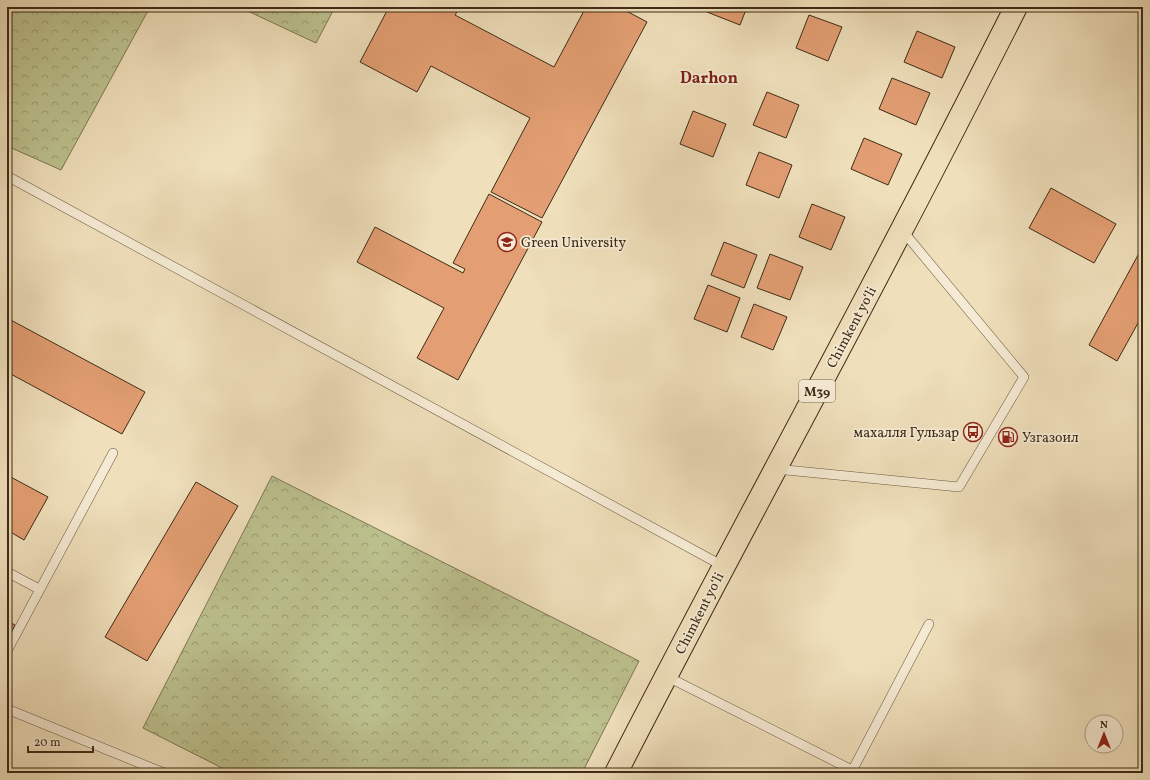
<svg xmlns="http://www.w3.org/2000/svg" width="1150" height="780" viewBox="0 0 1150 780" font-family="Vollkorn,serif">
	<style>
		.forest { fill: url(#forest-crowns); stroke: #7d7652 }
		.building { fill: #e39f73; stroke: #3e2b17 }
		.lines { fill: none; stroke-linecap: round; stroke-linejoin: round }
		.service-casing { stroke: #6a5840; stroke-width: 10 }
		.trunk-casing { stroke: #3e2b17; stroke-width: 24 }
		.service { stroke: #f5ead3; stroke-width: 9 }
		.trunk { stroke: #efdfbb; stroke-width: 22 }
		.labels { text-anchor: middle; stroke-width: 3.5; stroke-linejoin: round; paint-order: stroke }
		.shield { fill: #f5ead3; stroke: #75644f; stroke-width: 1 }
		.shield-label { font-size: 13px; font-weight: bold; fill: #3e2b17 }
		.poi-label { font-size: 14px; fill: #3e2b17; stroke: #f5ead3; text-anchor: start }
		.street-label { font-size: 14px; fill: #3e2b17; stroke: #f5ead3 }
		.quarter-label { font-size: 16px; font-weight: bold; fill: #7a1f14; stroke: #f5ead3 }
	</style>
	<defs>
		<pattern id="forest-crowns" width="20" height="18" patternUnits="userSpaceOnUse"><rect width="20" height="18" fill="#bcc18e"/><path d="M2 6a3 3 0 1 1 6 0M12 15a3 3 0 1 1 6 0" fill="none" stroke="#9a9d73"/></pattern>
	</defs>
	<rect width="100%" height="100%" fill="#efdfbb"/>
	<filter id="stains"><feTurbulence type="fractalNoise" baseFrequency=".005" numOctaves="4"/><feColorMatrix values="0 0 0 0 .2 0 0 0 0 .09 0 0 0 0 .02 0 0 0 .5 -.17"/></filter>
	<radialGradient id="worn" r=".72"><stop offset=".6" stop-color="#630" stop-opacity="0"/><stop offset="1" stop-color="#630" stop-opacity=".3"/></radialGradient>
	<g class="forest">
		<polygon points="7,7 150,7 61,170 7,146"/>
		<polygon points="239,7 335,7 316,43"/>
		<polygon points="272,476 639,661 582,773 232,773 143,728"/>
	</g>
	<g class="building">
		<polygon points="389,7 460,7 455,15 554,67 586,7 619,7 647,22 542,218 491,192 530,118 431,66 417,92 360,62"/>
		<polygon points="709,7 747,7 740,25 707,12"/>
		<polygon points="809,15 842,27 828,61 796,48"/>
		<polygon points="917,31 955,47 942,78 904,62"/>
		<polygon points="892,78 930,93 916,125 879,109"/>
		<polygon points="767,92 799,105 786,138 753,125"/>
		<polygon points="693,111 726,124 713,157 680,144"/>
		<polygon points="864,138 902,154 888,185 851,169"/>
		<polygon points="759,152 792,165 779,198 746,185"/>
		<polygon points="1051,188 1116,224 1094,263 1029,228"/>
		<polygon points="489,194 542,222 458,380 417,358 444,308 357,262 375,227 463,273 465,269 453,263"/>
		<polygon points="812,204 845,217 831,250 799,237"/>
		<polygon points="724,242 757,255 744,288 711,275"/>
		<polygon points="1143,246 1143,314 1117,361 1089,345"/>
		<polygon points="770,254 803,267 790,300 757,288"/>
		<polygon points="708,285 740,298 727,332 694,319"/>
		<polygon points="754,304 787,317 773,350 741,337"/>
		<polygon points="7,318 145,392 122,434 7,372"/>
		<polygon points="7,475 48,497 24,540 7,530"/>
		<polygon points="196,482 238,506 147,661 105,637"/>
		<polygon points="7,621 15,625 7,640"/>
	</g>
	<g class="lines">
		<g class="service-casing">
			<g id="service">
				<polyline points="7,176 723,566"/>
				<polyline points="776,469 959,487 1024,377 902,230"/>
				<polyline points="7,572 39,589"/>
				<polyline points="7,651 113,453"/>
				<polyline points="666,676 858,773"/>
				<polyline points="7,709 164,773"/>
				<polyline points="851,773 929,624"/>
			</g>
		</g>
		<g class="trunk-casing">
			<path id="trunk" d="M616,773C709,591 807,412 901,231C940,157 978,82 1016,7"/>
		</g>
		<use href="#service" class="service"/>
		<use href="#trunk" class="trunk"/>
	</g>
	<defs>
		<g id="university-ring" transform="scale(1)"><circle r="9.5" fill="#f5ead3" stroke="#8f2418" stroke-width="1.5"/><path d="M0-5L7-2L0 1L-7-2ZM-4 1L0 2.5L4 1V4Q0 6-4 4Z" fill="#8f2418"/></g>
		<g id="bus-ring" transform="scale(1)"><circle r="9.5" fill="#f5ead3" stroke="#8f2418" stroke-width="1.5"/><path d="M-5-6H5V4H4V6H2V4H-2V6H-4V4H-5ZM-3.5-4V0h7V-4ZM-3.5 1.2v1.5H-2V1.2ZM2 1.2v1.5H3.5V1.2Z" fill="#8f2418"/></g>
		<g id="fuel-ring" transform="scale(1)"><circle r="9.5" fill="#f5ead3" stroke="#8f2418" stroke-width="1.5"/><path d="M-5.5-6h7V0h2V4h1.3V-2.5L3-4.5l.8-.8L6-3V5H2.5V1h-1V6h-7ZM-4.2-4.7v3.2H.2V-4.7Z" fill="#8f2418"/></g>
	</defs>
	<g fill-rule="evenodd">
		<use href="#university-ring" x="507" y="242"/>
		<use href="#bus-ring" x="973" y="432"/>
		<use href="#fuel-ring" x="1008" y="437"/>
	</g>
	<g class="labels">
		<rect class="shield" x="799" y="380" width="36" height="22" rx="3"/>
		<g class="shield-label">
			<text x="817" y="396">M39</text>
		</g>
		<g class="poi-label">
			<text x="521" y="247">Green University</text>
			<text x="959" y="437" text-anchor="end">махалля Гульзар</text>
			<text x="1022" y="442">Узгазоил</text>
		</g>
		<g class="street-label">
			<text transform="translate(851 327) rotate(-62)" y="5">Chimkent yo‘li</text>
			<text transform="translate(699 613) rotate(-63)" y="5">Chimkent yo‘li</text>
		</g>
		<g class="quarter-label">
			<text x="709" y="83">Darhon</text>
		</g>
	</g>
	<rect width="1150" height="780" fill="none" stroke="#efdfbb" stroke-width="24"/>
	<rect x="8" y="8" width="1134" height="764" fill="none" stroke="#3e2b17" stroke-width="2"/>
	<rect x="12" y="12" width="1126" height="756" fill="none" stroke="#3e2b17"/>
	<g transform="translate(1104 734)"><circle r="19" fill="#f5ead3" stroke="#ac9e88"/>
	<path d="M0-3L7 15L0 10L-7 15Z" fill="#8f2418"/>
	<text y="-6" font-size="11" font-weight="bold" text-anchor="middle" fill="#3e2b17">N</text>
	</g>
	<path d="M28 746v6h65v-6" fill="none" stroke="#3e2b17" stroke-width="2"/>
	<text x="34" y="746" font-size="12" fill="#3e2b17" stroke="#f5ead3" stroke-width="3" paint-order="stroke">20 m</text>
	<rect width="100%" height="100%" filter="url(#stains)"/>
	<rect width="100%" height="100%" fill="url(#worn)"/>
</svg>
